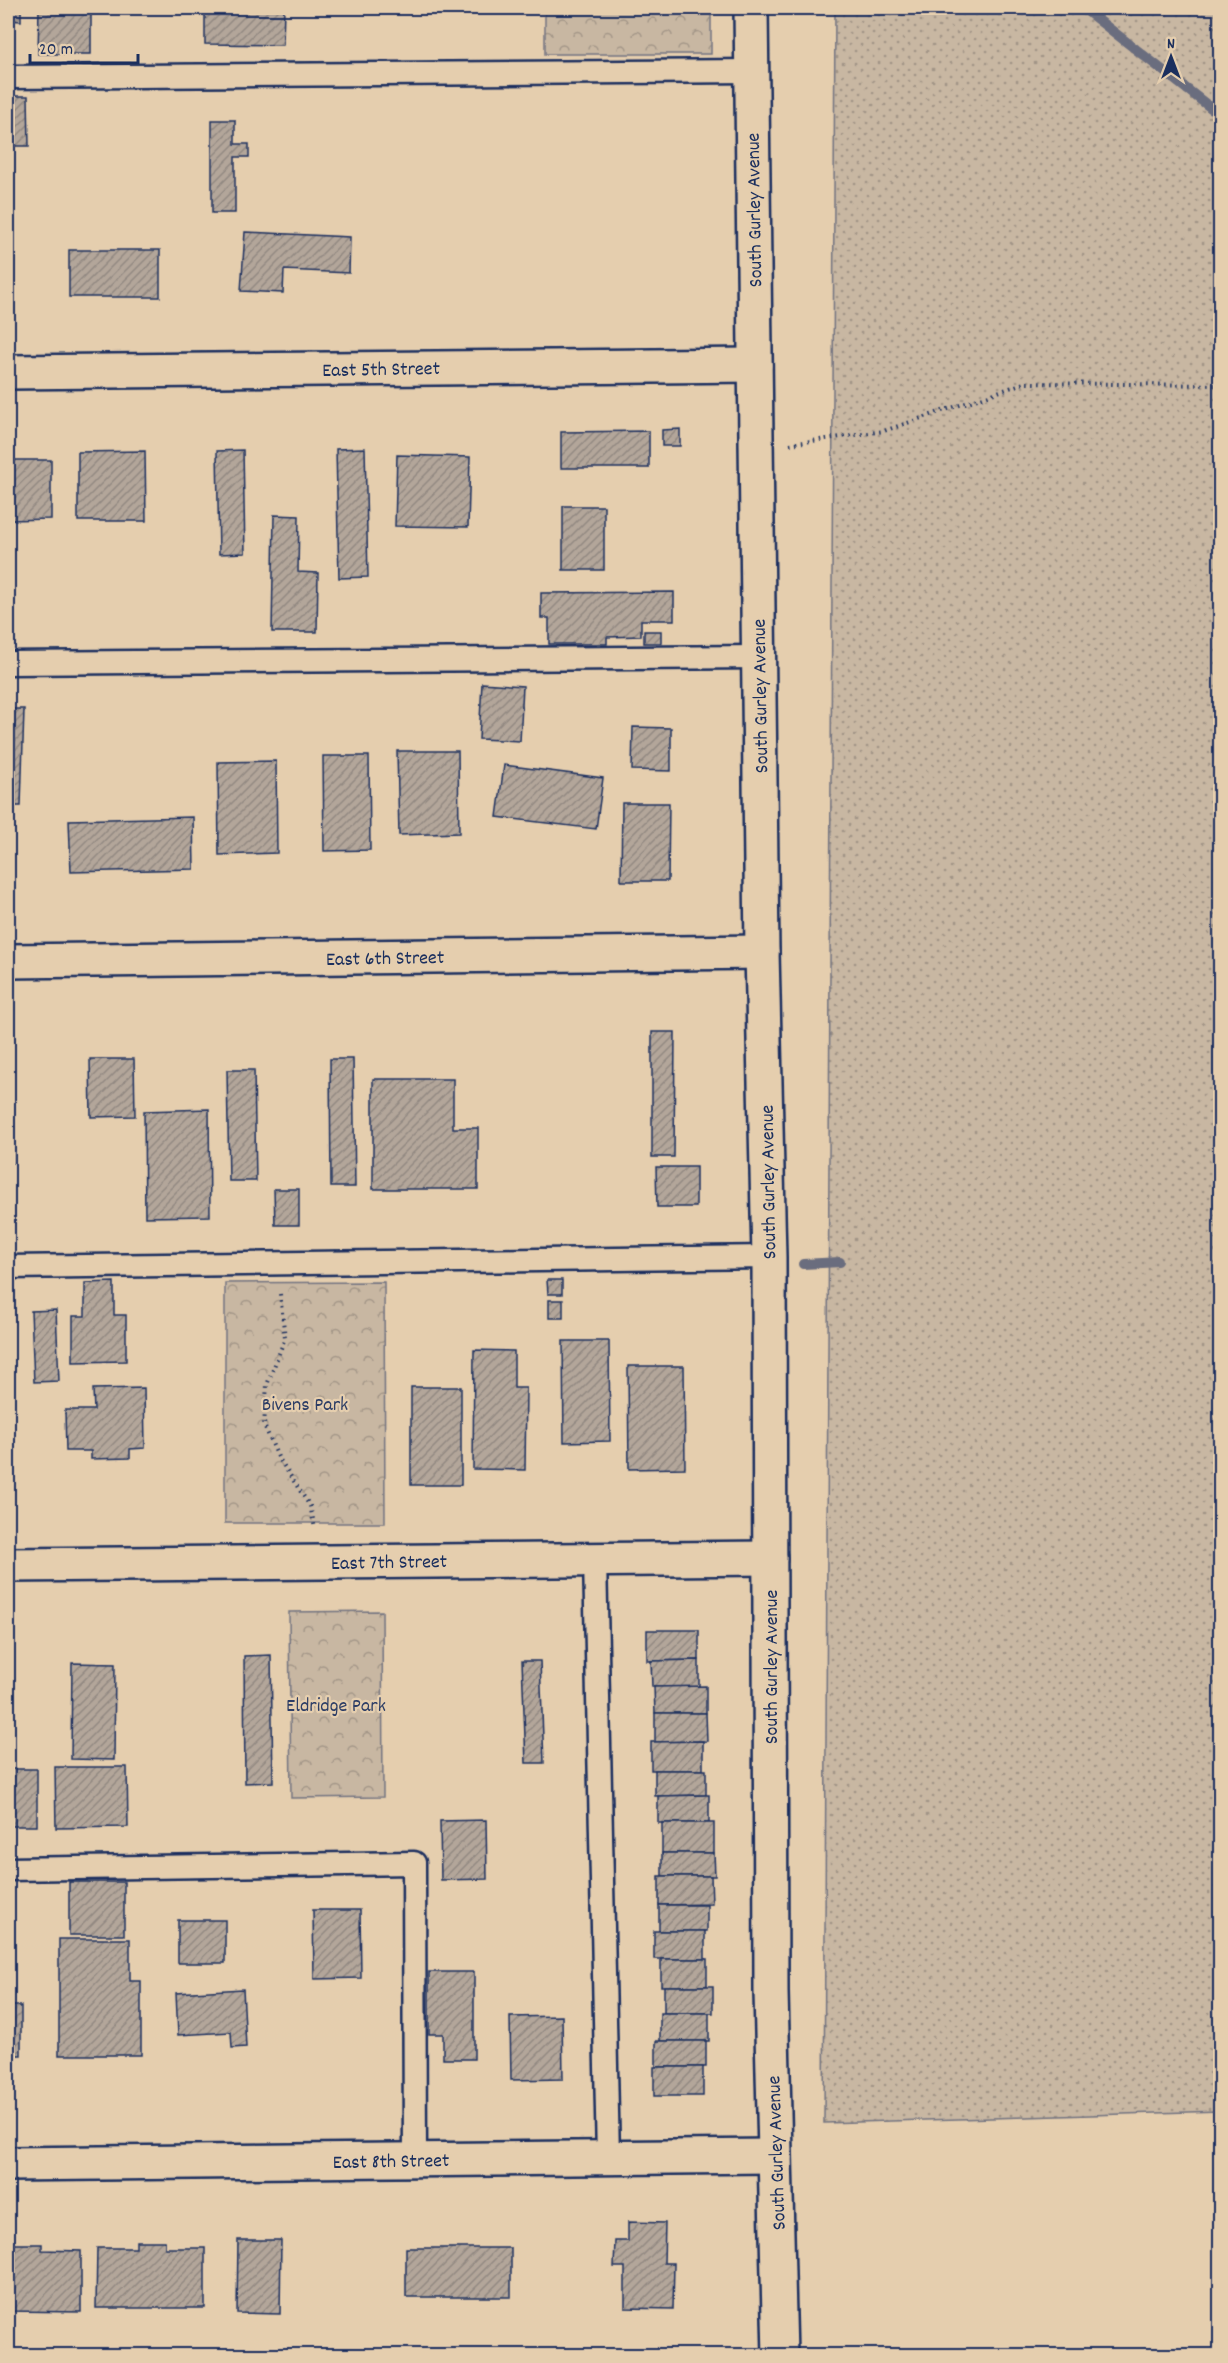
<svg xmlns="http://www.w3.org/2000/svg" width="1228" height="2363" viewBox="0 0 1228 2363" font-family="Dekko,sans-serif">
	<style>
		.grass { fill: url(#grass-dots); stroke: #727380; stroke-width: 1.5 }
		.forest { fill: url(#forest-crowns); stroke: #727380; stroke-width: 1.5 }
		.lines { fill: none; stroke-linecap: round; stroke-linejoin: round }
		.stream { stroke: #6b6d7e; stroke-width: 10 }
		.building { fill: url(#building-hatch); stroke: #1b2f5e; stroke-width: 1.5 }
		.lane-casing { stroke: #1b2f5e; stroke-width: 27 }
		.street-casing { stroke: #1b2f5e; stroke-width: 38 }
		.secondary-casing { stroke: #1b2f5e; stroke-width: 38 }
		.path { stroke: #1b2f5e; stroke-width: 4; stroke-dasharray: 1.5 4.5; stroke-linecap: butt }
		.lane { stroke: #e5ceae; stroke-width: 22 }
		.street { stroke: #e5ceae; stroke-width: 33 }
		.secondary { stroke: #e5ceae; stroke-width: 33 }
		.labels { text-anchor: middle; stroke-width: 4.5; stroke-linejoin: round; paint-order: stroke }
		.street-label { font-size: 20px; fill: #1b2f5e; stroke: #e5ceae }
		.park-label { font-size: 20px; fill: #2c3d65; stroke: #e5ceae }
	</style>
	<defs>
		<pattern id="grass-dots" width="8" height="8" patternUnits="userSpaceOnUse" patternTransform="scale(1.5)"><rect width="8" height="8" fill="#c8b7a2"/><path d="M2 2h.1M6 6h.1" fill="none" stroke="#a29587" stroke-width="1.8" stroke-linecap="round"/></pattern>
		<pattern id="forest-crowns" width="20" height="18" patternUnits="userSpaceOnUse" patternTransform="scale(1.5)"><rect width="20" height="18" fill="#c8b7a2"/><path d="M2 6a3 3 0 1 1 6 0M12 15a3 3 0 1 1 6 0" fill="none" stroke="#a29587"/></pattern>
		<pattern id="building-hatch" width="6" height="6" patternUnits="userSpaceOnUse" patternTransform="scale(1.5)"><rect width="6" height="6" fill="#b3a69a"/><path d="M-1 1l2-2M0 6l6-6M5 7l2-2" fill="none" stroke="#918881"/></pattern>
	</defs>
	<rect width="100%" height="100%" fill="#e5ceae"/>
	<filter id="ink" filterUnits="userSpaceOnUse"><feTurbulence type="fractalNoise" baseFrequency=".0167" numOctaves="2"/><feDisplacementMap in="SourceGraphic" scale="12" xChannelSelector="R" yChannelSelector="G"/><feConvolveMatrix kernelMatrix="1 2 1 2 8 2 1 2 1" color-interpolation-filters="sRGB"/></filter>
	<g filter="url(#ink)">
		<polygon class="grass" points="835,8 1220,8 1220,2111 824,2123"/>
		<g class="forest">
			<rect x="545" y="8" width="166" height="46"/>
			<polygon points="384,1282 385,1523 225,1523 225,1283"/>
			<polygon points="382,1611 383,1797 291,1798 289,1612"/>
		</g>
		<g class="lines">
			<g class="stream">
				<polyline points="1083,8 1220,115"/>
				<polyline points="803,1264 840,1262"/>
			</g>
		</g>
		<g class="building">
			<polygon points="8,8 21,8 21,21 8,20"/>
			<polygon points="39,8 111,8 91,9 91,54 38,54"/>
			<polygon points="205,8 284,8 283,45 205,44"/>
			<polygon points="9,96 28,96 29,146 11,146"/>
			<polygon points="212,120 235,120 235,144 249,144 249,157 235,157 235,213 212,213"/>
			<polygon points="245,232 350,237 349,273 284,270 283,293 241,291"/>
			<rect x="69" y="250" width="91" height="47"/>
			<polygon points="680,429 680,446 662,446 662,430"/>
			<polygon points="649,431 649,468 561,468 561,432"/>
			<polygon points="365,448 368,577 339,578 336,449"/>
			<polygon points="243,450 245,553 219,554 217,451"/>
			<polygon points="145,451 146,521 78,521 78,452"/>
			<polygon points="397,455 470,457 468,527 395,526"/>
			<polygon points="8,460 51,460 51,519 8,520"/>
			<rect x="563" y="506" width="41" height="64"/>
			<polygon points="274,515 299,516 298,572 318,573 317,632 272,632"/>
			<polygon points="674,592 674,620 641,620 641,636 607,637 607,644 549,644 549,618 541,618 541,593"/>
			<rect x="644" y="631" width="17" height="12"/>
			<polygon points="482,683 523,686 520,741 479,739"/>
			<polygon points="8,709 24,709 21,806 8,806"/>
			<polygon points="633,727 671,728 671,771 632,770"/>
			<polygon points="397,751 458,751 459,833 399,835"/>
			<polygon points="323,756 369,756 370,850 324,851"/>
			<polygon points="276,761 277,853 219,855 218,762"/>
			<polygon points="504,765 603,778 596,829 497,817"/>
			<polygon points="622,803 669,803 668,881 621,881"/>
			<polygon points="193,817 194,869 71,872 69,820"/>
			<polygon points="652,1032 675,1032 674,1157 652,1157"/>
			<polygon points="90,1059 134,1059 135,1116 91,1117"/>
			<polygon points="330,1059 353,1059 355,1187 331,1187"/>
			<polygon points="8,1063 11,1063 12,1163 8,1163"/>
			<polygon points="227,1070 254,1070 256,1181 229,1181"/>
			<polygon points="373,1079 453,1079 453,1128 478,1128 478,1189 373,1189"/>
			<polygon points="209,1109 210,1216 145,1217 144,1111"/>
			<polygon points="656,1167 696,1167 696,1207 657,1207"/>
			<polygon points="274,1189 299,1189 299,1225 275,1225"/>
			<polygon points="547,1280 562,1280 562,1294 548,1294"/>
			<polygon points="114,1282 114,1315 126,1315 126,1361 73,1362 73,1316 85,1316 85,1283"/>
			<rect x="549" y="1300" width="14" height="18"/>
			<polygon points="56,1310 59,1381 34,1382 31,1311"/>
			<polygon points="563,1341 609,1341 610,1441 564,1442"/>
			<polygon points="474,1350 514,1351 514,1388 526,1388 525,1470 473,1469"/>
			<polygon points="628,1366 684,1366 685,1468 629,1469"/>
			<rect x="411" y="1387" width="50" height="98"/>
			<polygon points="144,1388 145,1448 130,1449 130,1458 91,1459 91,1451 66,1451 65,1410 94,1410 93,1389"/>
			<polygon points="647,1630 699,1630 699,1660 647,1661"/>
			<polygon points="271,1655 273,1782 245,1783 244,1656"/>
			<polygon points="699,1660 699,1687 652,1687 651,1661"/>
			<polygon points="522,1661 540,1661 544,1763 526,1763"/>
			<polygon points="72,1663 115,1664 114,1760 71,1759"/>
			<polygon points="706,1686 706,1713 655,1713 654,1687"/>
			<polygon points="655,1713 706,1713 707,1741 655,1742"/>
			<polygon points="703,1741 703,1770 651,1770 651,1742"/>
			<polygon points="55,1767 127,1767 128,1827 56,1828"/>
			<rect x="8" y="1769" width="29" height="57"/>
			<polygon points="655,1770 706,1770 706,1795 655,1796"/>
			<polygon points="706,1795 709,1795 709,1823 658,1823 658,1796"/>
			<polygon points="486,1820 487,1879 441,1880 440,1821"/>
			<rect x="662" y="1823" width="52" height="30"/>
			<polygon points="662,1853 714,1853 715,1876 662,1876"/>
			<polygon points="659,1876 711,1876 712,1904 659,1905"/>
			<rect x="69" y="1882" width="55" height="53"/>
			<rect x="659" y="1905" width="48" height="26"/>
			<polygon points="313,1910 360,1910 361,1978 314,1979"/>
			<rect x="178" y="1920" width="47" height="43"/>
			<rect x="654" y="1931" width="51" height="28"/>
			<polygon points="59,1939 130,1939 130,1981 141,1981 141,2055 59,2055"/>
			<rect x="661" y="1959" width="46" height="27"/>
			<polygon points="429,1972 474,1972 474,2059 443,2059 443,2034 429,2034"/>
			<rect x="664" y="1986" width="49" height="27"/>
			<polygon points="243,1989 246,2047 232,2048 231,2032 178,2035 176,1993"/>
			<rect x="8" y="2006" width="13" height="49"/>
			<rect x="660" y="2013" width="49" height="28"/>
			<polygon points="562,2016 563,2079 511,2080 510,2017"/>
			<rect x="656" y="2041" width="50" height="26"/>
			<rect x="654" y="2067" width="49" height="29"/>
			<polygon points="628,2222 665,2223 664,2263 674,2263 673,2309 625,2308 625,2267 614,2267 615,2241 628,2241"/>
			<polygon points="238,2240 281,2240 280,2314 237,2313"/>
			<polygon points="136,2241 165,2241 165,2248 205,2248 205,2308 96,2308 97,2248 136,2248"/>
			<polygon points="12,2244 42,2244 42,2250 81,2251 81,2312 8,2311 8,2249 12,2249"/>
			<rect x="406" y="2248" width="105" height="49"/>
		</g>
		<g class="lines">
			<g class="lane-casing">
				<g id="lane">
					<polyline points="8,77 752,71"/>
					<polyline points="8,663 759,657"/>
					<polyline points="8,1267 769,1257"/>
					<polyline points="595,1559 608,2158"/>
					<polyline points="8,1869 414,1863 415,2160"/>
				</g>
			</g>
			<g class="street-casing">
				<g id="street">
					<polyline points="8,372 755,365"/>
					<polyline points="8,961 762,952"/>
					<polyline points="8,1565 770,1558"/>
					<polyline points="8,2164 775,2156"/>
				</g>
			</g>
			<g class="secondary-casing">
				<polyline id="secondary" points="751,8 762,952 769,1257 771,1992 780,2356"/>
			</g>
			<g class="path">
				<polyline points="790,444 884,431 1024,383 1220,385"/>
				<polyline points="280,1294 285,1338 267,1385 264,1425 278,1457 310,1506 315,1528"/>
			</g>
			<use href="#lane" class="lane"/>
			<use href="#street" class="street"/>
			<use href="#secondary" class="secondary"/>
		</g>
	</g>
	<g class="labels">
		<g class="street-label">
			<text transform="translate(753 210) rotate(-91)" y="7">South Gurley Avenue</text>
			<text transform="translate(381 368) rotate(-1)" y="7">East 5th Street</text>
			<text transform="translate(759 696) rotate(-91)" y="7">South Gurley Avenue</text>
			<text transform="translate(385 957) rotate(-1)" y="7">East 6th Street</text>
			<text transform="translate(767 1182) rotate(-91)" y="7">South Gurley Avenue</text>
			<text transform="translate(389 1561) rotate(-1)" y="7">East 7th Street</text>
			<text transform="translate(770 1667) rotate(-90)" y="7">South Gurley Avenue</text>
			<text transform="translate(775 2153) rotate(-92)" y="7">South Gurley Avenue</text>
			<text transform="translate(391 2160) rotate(-1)" y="7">East 8th Street</text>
		</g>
		<g class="park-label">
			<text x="305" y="1410">Bivens Park</text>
			<text x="336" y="1711">Eldridge Park</text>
		</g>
	</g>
	<rect width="1228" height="2363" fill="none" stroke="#e5ceae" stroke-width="30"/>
	<rect x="15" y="15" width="1198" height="2333" fill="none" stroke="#1b2f5e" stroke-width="2" filter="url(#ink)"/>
	<g transform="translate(1171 57)" stroke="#e5ceae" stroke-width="4.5" paint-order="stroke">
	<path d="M0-4.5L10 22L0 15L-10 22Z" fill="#1b2f5e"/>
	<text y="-9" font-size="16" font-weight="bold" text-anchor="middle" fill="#1b2f5e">N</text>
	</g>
	<path d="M30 54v9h108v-9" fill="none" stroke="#1b2f5e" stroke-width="3"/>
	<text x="39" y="54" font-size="18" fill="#1b2f5e" stroke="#e5ceae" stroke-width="4.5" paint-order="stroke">20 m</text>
</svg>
